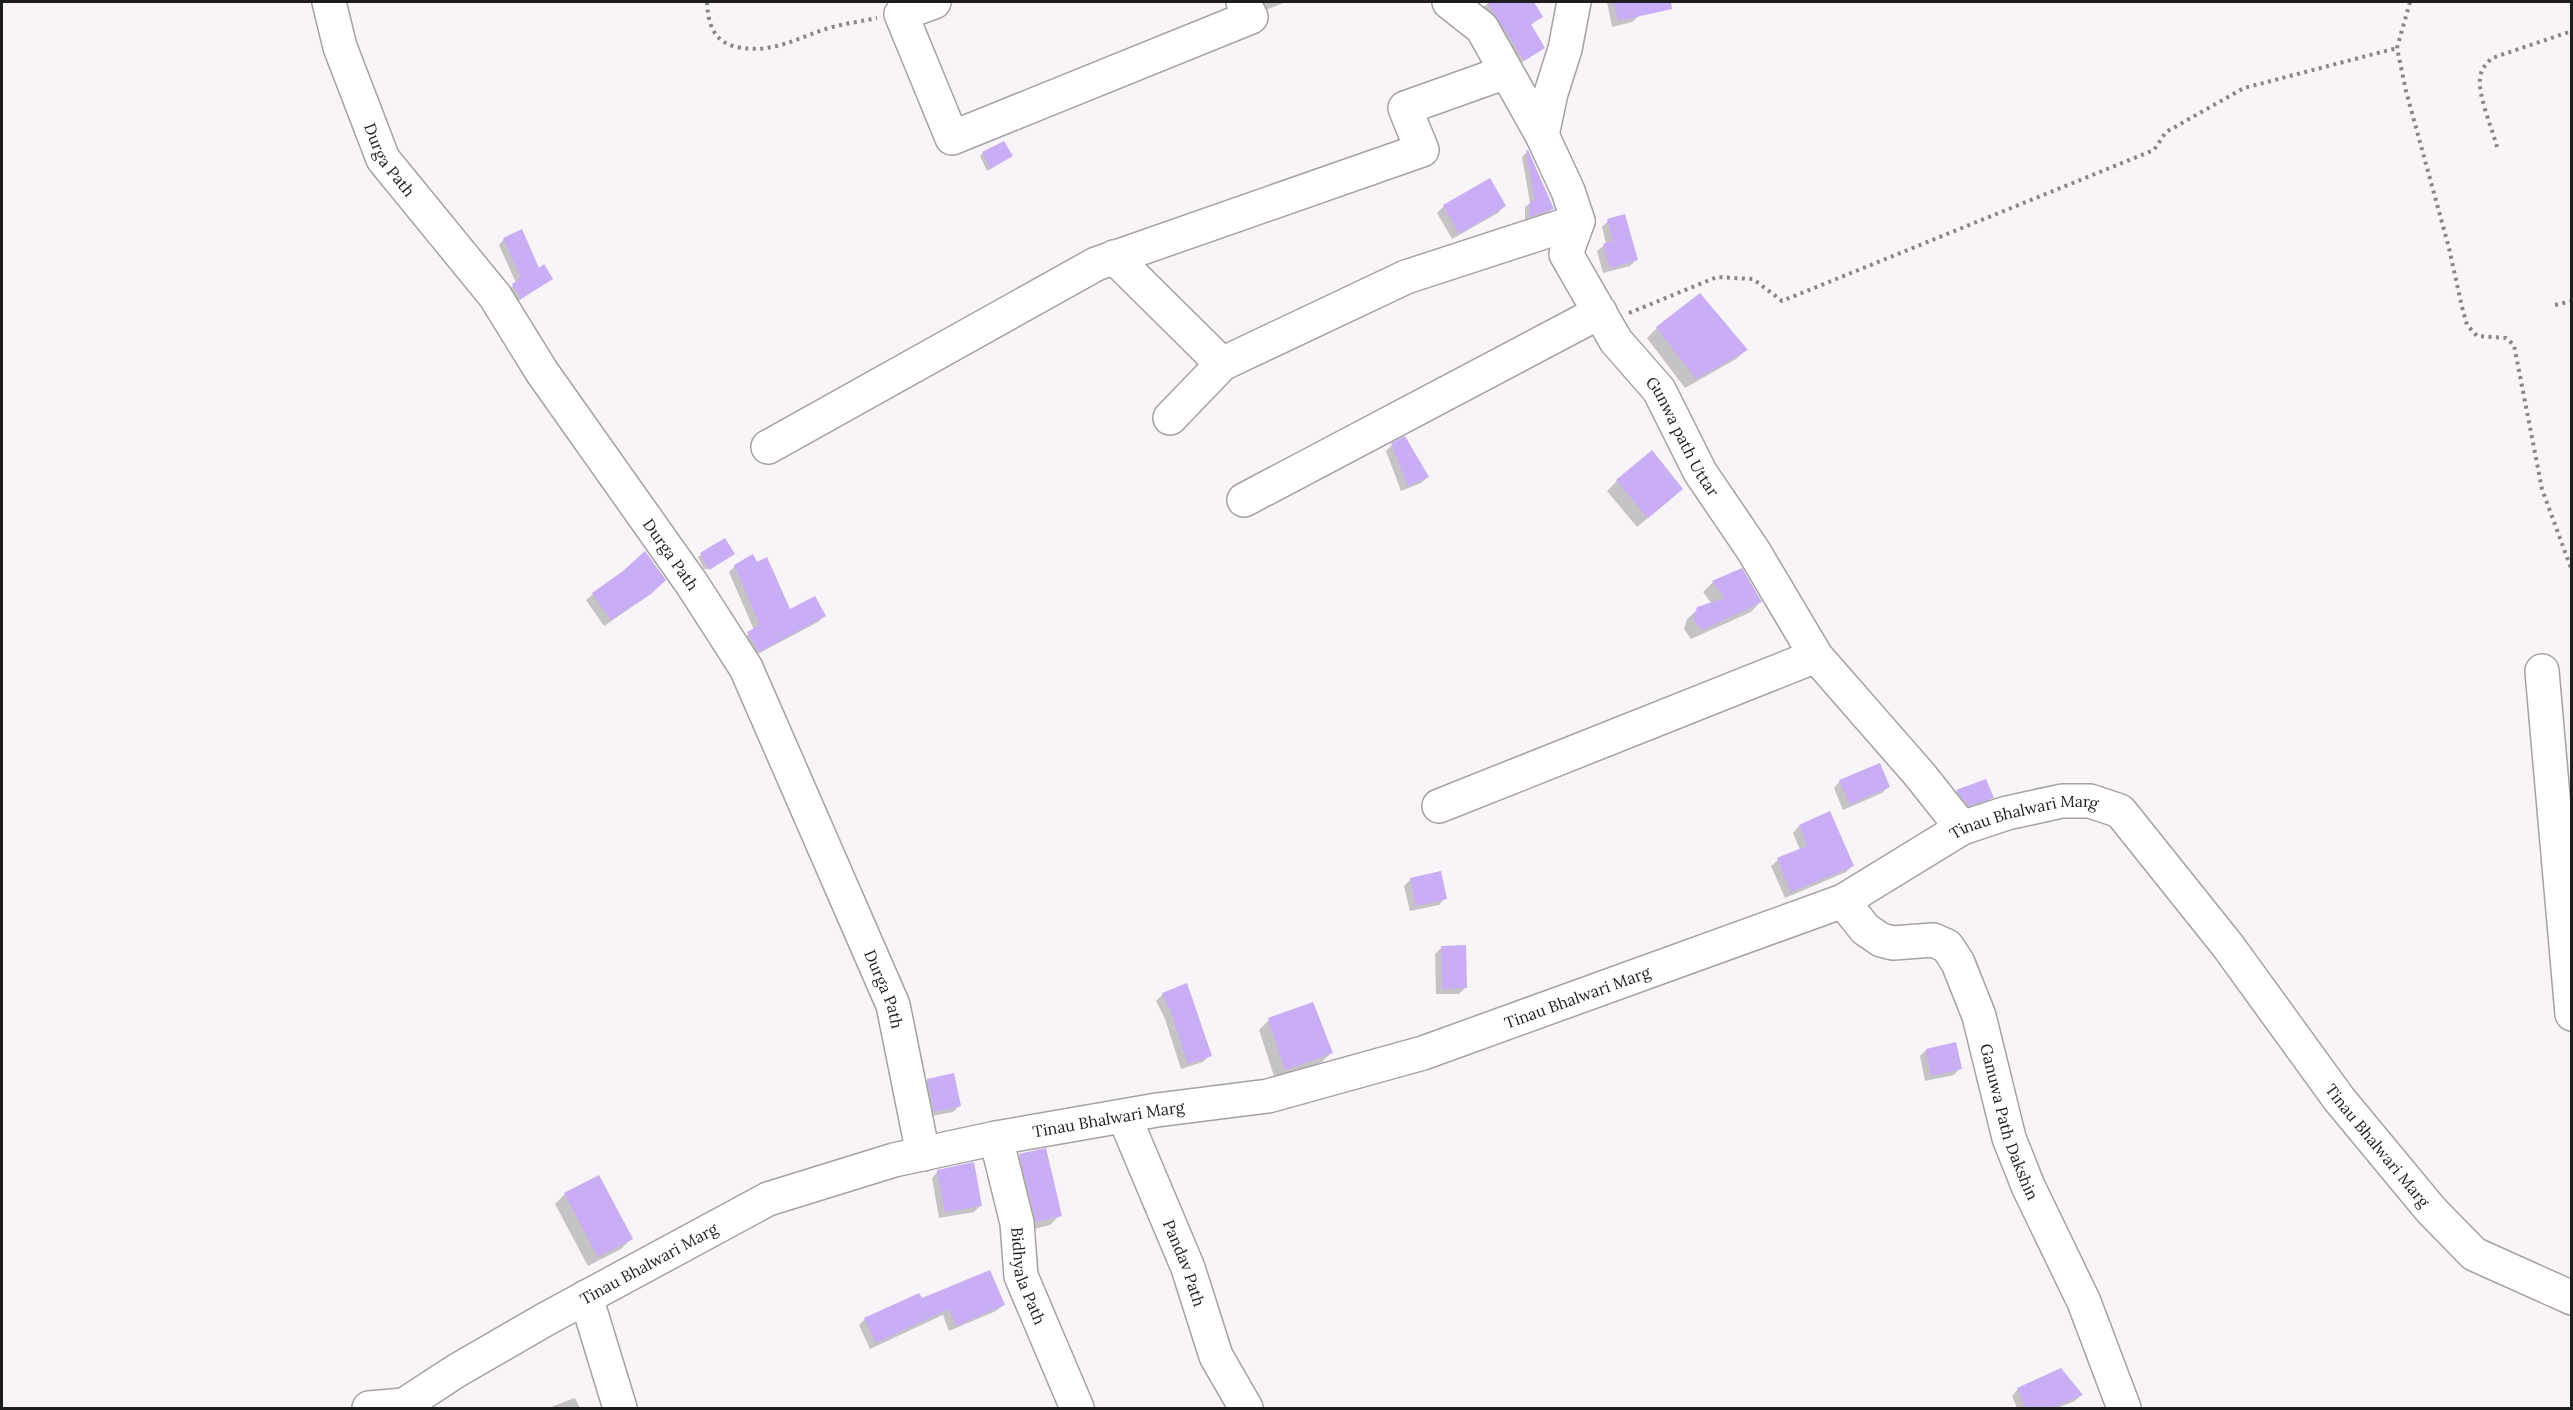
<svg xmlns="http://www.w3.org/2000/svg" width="2573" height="1410" font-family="Lora,serif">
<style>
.shadow{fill:#0003}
.building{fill:#c9adf5}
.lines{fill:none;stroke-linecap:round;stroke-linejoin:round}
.minor-casing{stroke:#a5a1a4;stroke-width:36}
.path{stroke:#898689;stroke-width:4;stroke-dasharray:3 4.5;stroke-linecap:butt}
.minor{stroke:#fff;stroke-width:33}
.labels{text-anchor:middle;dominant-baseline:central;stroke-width:6;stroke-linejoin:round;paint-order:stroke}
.street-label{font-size:16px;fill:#1e1d1e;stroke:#fff}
</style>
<rect width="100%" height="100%" fill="#f8f4f8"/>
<g class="shadow">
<path d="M 1254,2 L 1286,2 L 1260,12 Z"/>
<path d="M 1490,2 L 1532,2 L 1541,16 L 1530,26 L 1543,48 L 1518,65 L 1482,8 Z"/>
<path d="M 1607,2 L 1636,2 L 1639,16 L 1632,22 L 1612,27 Z"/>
<path d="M 1527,152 L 1552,209 L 1548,214 L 1525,221 L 1525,207 L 1530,203 L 1522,157 Z"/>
<path d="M 983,153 L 1008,158 L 987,171 L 980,156 Z"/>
<path d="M 1489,180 L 1504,206 L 1498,213 L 1452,239 L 1437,213 L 1444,206 Z"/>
<path d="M 1608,221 L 1637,259 L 1630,266 L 1603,273 L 1597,251 L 1606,244 L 1602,227 Z"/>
<path d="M 504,239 L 551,279 L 515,303 L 508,290 L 516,283 L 499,245 Z"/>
<path d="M 1657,328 L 1746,350 L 1736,359 L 1685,388 L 1647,338 Z"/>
<path d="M 1392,445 L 1428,477 L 1421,483 L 1401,491 L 1386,451 Z"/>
<path d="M 1617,481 L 1671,499 L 1637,527 L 1607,491 Z"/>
<path d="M 725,540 L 710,569 L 704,569 L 698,557 Z"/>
<path d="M 735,566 L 789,611 L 824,616 L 818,622 L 752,657 L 742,639 L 754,630 L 729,572 Z"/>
<path d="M 664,580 L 642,600 L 604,626 L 586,600 L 593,594 Z"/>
<path d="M 1713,582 L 1760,602 L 1751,612 L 1691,639 L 1684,629 L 1687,619 L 1698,609 L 1712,604 L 1703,592 Z"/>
<path d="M 1840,781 L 1888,787 L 1882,793 L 1843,810 L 1834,788 Z"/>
<path d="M 1985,781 L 1992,797 L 1986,804 L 1962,812 L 1951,798 L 1957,792 Z"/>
<path d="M 1799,826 L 1852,866 L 1846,872 L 1785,898 L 1771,866 L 1778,860 L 1800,850 L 1793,833 Z"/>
<path d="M 1411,879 L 1445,898 L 1439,905 L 1410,911 L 1404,886 Z"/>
<path d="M 1441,948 L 1466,987 L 1459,994 L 1436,994 L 1435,954 Z"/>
<path d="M 1163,994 L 1210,1055 L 1203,1062 L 1181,1069 L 1165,1019 L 1156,1001 Z"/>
<path d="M 1269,1020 L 1332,1052 L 1322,1062 L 1275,1079 L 1259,1030 Z"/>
<path d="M 1926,1050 L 1960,1068 L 1954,1075 L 1925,1081 L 1920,1056 Z"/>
<path d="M 928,1080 L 959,1106 L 953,1112 L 927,1117 L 921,1087 Z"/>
<path d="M 1020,1156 L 1060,1215 L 1050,1225 L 1026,1231 L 1010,1166 Z"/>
<path d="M 938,1171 L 981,1205 L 974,1212 L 939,1218 L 932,1178 Z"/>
<path d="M 565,1194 L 631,1239 L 621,1249 L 588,1266 L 555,1204 Z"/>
<path d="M 921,1300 L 1003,1305 L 996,1311 L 949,1331 L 943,1315 L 870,1349 L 859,1325 L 865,1319 Z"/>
<path d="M 2018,1389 L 2081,1395 L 2075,1401 L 2057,1408 L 2017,1408 L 2012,1396 Z"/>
<path d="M 575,1398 L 580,1408 L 548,1408 Z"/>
</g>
<g class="building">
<path d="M 1487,2 L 1534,2 L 1543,17 L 1531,24 L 1545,48 L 1524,61 Z"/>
<path d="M 1614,2 L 1671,2 L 1672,9 L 1618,21 Z"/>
<path d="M 1004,141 L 1013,156 L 990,169 L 982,152 Z"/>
<path d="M 1528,150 L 1554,209 L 1529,217 L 1530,201 L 1535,201 L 1526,151 Z"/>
<path d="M 1490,178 L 1506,206 L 1459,234 L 1443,205 Z"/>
<path d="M 1625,214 L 1638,260 L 1610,268 L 1603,244 L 1613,241 L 1607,219 Z"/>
<path d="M 522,229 L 539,268 L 544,264 L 553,279 L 521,299 L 512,284 L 521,278 L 503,238 Z"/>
<path d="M 1700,293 L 1748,350 L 1696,379 L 1656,327 Z"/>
<path d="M 1405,436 L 1429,477 L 1408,486 L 1391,443 Z"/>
<path d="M 1652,450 L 1683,489 L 1648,518 L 1616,480 Z"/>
<path d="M 725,538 L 735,554 L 709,570 L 700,553 Z"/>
<path d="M 645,551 L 666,580 L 651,594 L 611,620 L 592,593 L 623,571 Z"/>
<path d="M 753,554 L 757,562 L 767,557 L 790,609 L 815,596 L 826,616 L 759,652 L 747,632 L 760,625 L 734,565 Z"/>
<path d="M 1742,568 L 1762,602 L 1702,630 L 1693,619 L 1697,607 L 1725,598 L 1712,581 Z"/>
<path d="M 1880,763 L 1890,787 L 1850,804 L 1839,780 Z"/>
<path d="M 1986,779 L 1994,798 L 1969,806 L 1956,790 Z"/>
<path d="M 1830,811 L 1854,866 L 1791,892 L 1777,858 L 1807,846 L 1799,825 Z"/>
<path d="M 1441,871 L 1447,899 L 1416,906 L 1410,878 Z"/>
<path d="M 1466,945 L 1467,988 L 1442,989 L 1441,946 Z"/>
<path d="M 1187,983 L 1212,1056 L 1188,1064 L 1171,1012 L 1162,993 Z"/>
<path d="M 1313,1002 L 1333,1053 L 1285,1070 L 1268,1018 Z"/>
<path d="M 1956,1042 L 1962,1069 L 1931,1076 L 1926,1049 Z"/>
<path d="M 954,1073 L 961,1106 L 934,1112 L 927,1079 Z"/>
<path d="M 1046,1148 L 1062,1216 L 1036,1222 L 1019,1154 Z"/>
<path d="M 974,1162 L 982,1206 L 945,1212 L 937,1170 Z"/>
<path d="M 599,1175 L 633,1239 L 598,1257 L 564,1193 Z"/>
<path d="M 990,1270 L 1005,1305 L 956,1326 L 949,1309 L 876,1343 L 864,1318 L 919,1293 L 922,1298 Z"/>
<path d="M 2061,1368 L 2083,1395 L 2051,1408 L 2026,1408 L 2017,1388 Z"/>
</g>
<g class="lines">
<g class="minor-casing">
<g id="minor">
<path id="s1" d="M 329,2 L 340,47 L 383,159 L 495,296 L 542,372 L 692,584 L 746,668 L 893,1005 L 923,1154"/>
<path d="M 934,2 L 901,14 L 952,138 L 1251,17 L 1243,2"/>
<path d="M 1449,2 L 1482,28 L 1542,135"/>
<path id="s2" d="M 1574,2 L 1565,49 L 1551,93 L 1542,135 L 1568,191 L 1578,221 L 1566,254 L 1616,341 L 1659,390 L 1700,472 L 1753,550 L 1816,656 L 1920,775 L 1962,828"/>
<path d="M 1114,257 L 1222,364"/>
<path d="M 1170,418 L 1222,364 L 1406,277 L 1578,221"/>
<path d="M 768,447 L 1096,264 L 1422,150 L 1405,108 L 1506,72"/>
<path d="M 1244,500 L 1600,312"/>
<path d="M 2542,671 L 2572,1014"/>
<path d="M 1439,806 L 1816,656"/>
<path id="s3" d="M 1843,901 L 1865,929 L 1881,940 L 1893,943 L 1933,940 L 1947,946 L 1958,963 L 1979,1016 L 2009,1138 L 2028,1186 L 2084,1302 L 2124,1408"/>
<path id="s4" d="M 1124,1116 L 1188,1268 L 1216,1356 L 1246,1408"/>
<path id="s5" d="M 996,1138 L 1017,1223 L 1021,1276 L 1077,1408"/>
<path d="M 586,1297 L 620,1408"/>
<path d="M 369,1408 L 404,1405"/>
<path id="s6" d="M 403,1408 L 404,1405 L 456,1371 L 546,1319 L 768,1199 L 894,1160 L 996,1138 L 1157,1110 L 1268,1096 L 1423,1053 L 1843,901 L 1962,828 L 2007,813 L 2062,801 L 2090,801 L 2120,811 L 2228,946 L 2339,1099 L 2431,1210 L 2474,1254 L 2572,1298"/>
</g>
</g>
<g class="path">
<path d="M 707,2 C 708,23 713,42 737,47 C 775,55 801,35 836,26 C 849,23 863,21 877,18"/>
<path d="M 2410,2 L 2397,48 L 2406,91 L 2449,248 L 2462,307 L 2467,325 L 2477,336 L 2506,338 L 2514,345 L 2542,489 L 2572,571"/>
<path d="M 2497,147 C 2492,128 2478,96 2480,78 C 2481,69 2486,64 2492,58 L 2572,31"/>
<path d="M 2555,305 L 2572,301"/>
<path d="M 1629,313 L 1717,277 L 1753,279 L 1782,301 L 2154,150 L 2166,132 L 2244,88 L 2397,48"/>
</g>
<use href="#minor" class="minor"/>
</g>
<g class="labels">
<g class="street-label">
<text stroke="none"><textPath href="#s1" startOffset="170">Durga Path</textPath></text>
<text stroke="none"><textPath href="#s2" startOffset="483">Gunwa path Uttar</textPath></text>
<text stroke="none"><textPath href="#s1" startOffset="656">Durga Path</textPath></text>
<text stroke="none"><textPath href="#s6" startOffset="1744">Tinau Bhalwari Marg</textPath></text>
<text stroke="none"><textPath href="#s1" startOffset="1142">Durga Path</textPath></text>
<text stroke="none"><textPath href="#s6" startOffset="1258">Tinau Bhalwari Marg</textPath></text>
<text stroke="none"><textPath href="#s6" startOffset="772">Tinau Bhalwari Marg</textPath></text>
<text stroke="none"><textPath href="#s3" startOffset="310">Ganuwa Path Dakshin</textPath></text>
<text stroke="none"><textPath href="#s6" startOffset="2266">Tinau Bhalwari Marg</textPath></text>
<text stroke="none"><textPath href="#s6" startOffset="286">Tinau Bhalwari Marg</textPath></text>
<text stroke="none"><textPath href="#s4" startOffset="159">Pandav Path</textPath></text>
<text stroke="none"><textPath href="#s5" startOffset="142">Bidhyala Path</textPath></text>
</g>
</g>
<rect width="2573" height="1410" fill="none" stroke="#1e1d1e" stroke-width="6"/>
</svg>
